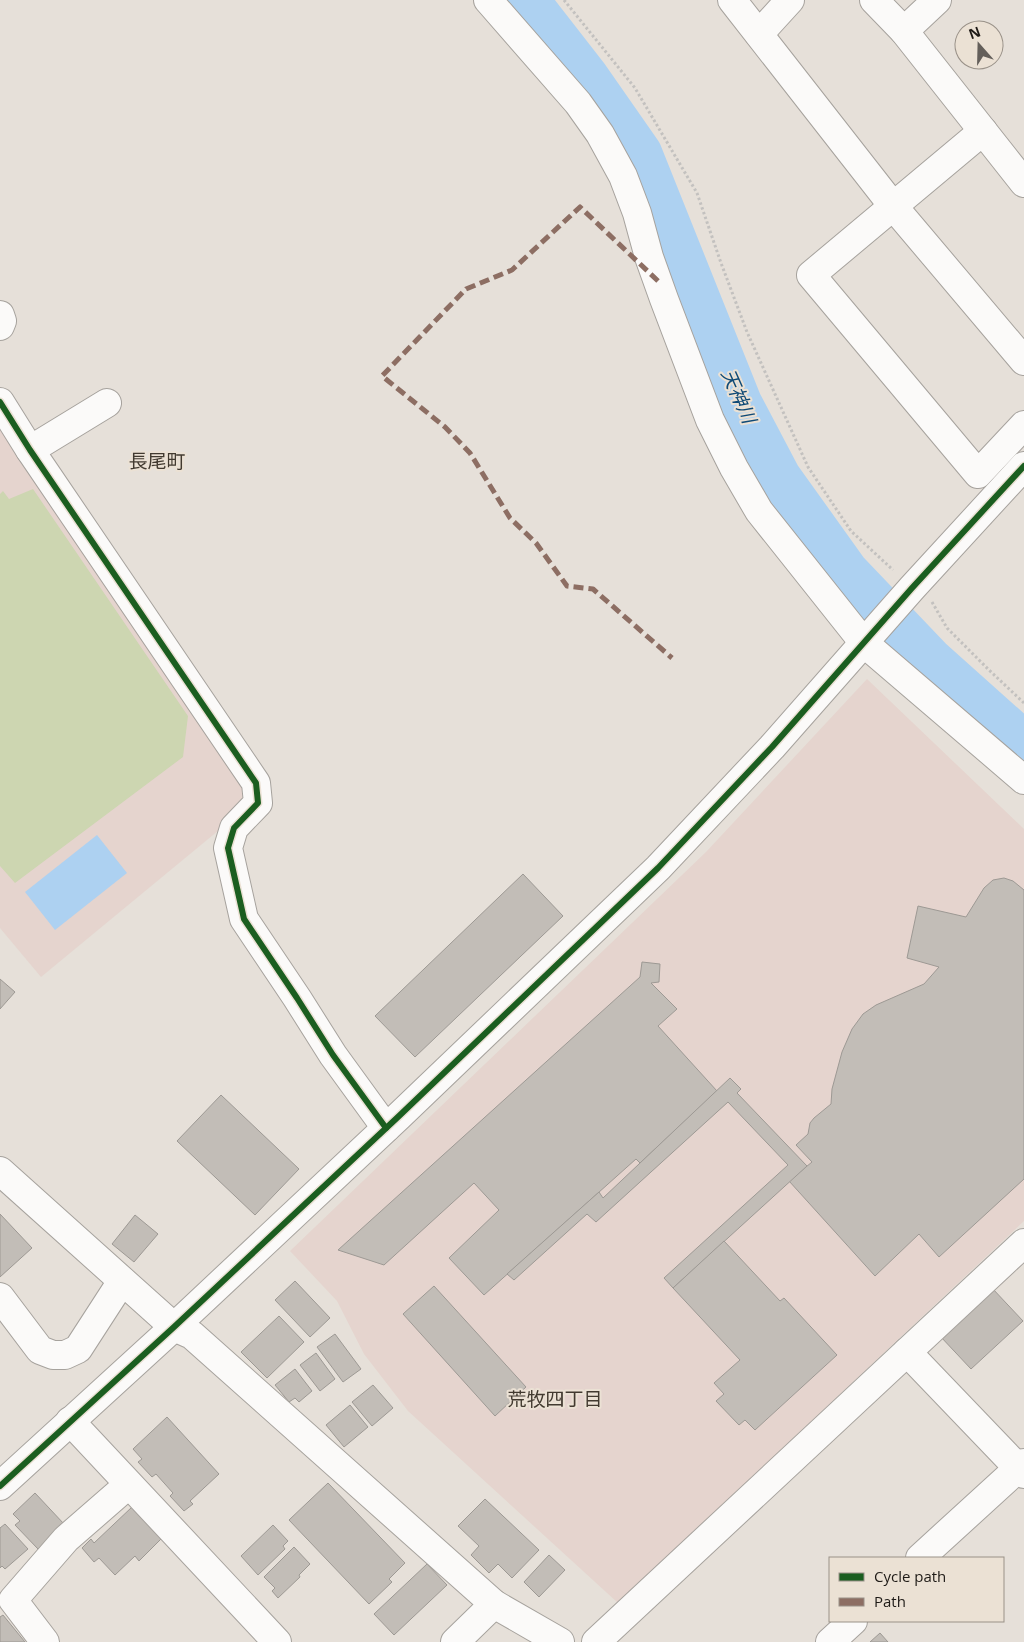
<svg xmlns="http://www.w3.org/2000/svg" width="1024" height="1642" font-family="'Open Sans','Noto Sans JP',sans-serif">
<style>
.education{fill:#e5d4ce}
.green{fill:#cdd6b1}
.water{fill:#add1f1}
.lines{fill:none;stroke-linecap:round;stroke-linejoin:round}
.river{stroke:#add1f1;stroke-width:44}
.building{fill:#c2bdb7;stroke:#9d9994}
.minor-casing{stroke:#a6a29d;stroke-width:30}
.path{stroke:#c3c1bf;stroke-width:3;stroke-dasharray:2.5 2.5;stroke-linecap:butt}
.minor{stroke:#fbfaf9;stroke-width:28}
.quiet{stroke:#8d6e63;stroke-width:5;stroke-dasharray:10 5;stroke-linecap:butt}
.cycleway-casing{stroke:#ebe1d4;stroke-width:9}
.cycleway{stroke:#1b5e20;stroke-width:6}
.labels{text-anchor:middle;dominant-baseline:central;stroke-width:4;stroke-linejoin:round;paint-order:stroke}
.water-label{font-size:19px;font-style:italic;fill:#0f4a76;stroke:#ebe1d4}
.neighbourhood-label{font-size:19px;fill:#423a30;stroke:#ebe1d4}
</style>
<rect width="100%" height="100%" fill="#e6e0d9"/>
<g class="education">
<path d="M 0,422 L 245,789 L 236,816 L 41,977 L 0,928 Z"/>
<path d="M 867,679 L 1024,829 L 1024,1221 L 618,1603 L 408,1411 L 364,1354 L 337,1301 L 290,1251 L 706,852 Z"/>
</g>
<path class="green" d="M 33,489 L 188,716 L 183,757 L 15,883 L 0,866 L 0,494 L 3,491 L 9,499 Z"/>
<path class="water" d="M 97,835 L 127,873 L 55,930 L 25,892 Z"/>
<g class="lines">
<path class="river" d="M 527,0 L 587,77 L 640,153 L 740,403 L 779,477 L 847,572 L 931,660 L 1024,743"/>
</g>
<g class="building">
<path d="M 523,874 L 563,916 L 415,1057 L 375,1016 Z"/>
<path d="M 1004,878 L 1013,881 L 1024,890 L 1024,1179 L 939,1257 L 919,1234 L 875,1276 L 789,1181 L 812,1162 L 796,1145 L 808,1134 L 810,1123 L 814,1118 L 831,1104 L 832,1089 L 842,1052 L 852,1029 L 863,1014 L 876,1005 L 924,984 L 939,967 L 907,958 L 918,906 L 966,917 L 984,888 L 993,880 Z"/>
<path d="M 642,962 L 660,964 L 659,982 L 651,983 L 677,1009 L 658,1026 L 717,1091 L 640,1163 L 636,1159 L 484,1295 L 449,1258 L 499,1210 L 474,1183 L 384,1265 L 338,1250 L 640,977 Z"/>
<path d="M 0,979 L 15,992 L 0,1009 Z"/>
<path d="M 730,1078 L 741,1089 L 737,1093 L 807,1166 L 673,1288 L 664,1278 L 788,1165 L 728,1102 L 596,1222 L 587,1214 L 514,1280 L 507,1274 L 599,1192 L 603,1198 Z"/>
<path d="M 221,1095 L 299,1169 L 255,1215 L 177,1141 Z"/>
<path d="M 0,1214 L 32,1248 L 0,1277 Z"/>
<path d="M 135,1215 L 158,1234 L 134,1262 L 112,1244 Z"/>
<path d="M 724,1241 L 780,1301 L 784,1298 L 837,1355 L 755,1430 L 745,1420 L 739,1425 L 716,1401 L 724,1394 L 714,1383 L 740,1360 L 673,1288 Z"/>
<path d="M 295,1281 L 330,1318 L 310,1337 L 275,1300 Z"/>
<path d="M 434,1286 L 526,1387 L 495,1416 L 403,1314 Z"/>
<path d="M 992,1288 L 1023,1321 L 971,1369 L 940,1336 Z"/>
<path d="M 279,1316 L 304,1342 L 267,1378 L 241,1352 Z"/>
<path d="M 335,1334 L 361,1369 L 343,1382 L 317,1347 Z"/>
<path d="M 316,1353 L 335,1379 L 320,1391 L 300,1365 Z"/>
<path d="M 295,1369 L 312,1391 L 299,1402 L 295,1398 L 289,1402 L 275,1385 Z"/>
<path d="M 373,1385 L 393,1408 L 372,1426 L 352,1402 Z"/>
<path d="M 350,1405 L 368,1427 L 344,1447 L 326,1425 Z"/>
<path d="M 167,1417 L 219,1474 L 190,1501 L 193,1504 L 184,1511 L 170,1496 L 173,1493 L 156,1474 L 152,1477 L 138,1462 L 142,1459 L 133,1449 Z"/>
<path d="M 328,1483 L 405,1563 L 389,1579 L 392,1582 L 369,1604 L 289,1520 Z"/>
<path d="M 35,1493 L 64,1524 L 38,1549 L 15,1525 L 20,1521 L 13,1514 Z"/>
<path d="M 485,1499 L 539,1550 L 512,1578 L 498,1564 L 489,1573 L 471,1555 L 479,1546 L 458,1526 Z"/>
<path d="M 132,1507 L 162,1538 L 139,1561 L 135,1556 L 115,1575 L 99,1558 L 94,1562 L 82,1548 L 91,1539 L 94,1543 Z"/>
<path d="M 5,1524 L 28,1549 L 5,1569 L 2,1566 L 0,1568 L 0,1528 Z"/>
<path d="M 273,1525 L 288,1541 L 283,1546 L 285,1549 L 258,1575 L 241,1556 Z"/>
<path d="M 294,1547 L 310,1564 L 299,1575 L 300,1577 L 278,1598 L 272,1591 L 275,1588 L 264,1577 Z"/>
<path d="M 549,1555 L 565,1570 L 539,1597 L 524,1582 Z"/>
<path d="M 427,1564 L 447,1585 L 394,1635 L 374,1614 Z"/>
<path d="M 3,1615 L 25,1642 L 0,1642 L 0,1617 Z"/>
<path d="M 880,1633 L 888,1642 L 870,1642 Z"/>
</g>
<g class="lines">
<g class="minor-casing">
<g id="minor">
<path d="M 488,0 L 578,103 L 600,134 L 623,176 L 637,213 L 649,257 L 664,299 L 710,420 L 734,468 L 759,511 L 864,643 L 1024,780"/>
<path d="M 732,0 L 893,206 L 1024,361"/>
<path d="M 874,0 L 904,31"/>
<path d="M 937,0 L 904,31 L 1024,183"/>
<path d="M 759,34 L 790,0"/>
<path d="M 983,131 L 811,275 L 978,474 L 1024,425"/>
<path d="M 0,315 L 2,321 L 0,326"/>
<path d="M 0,402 L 30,450 L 256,783 L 258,803 L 234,828 L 228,848 L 244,919 L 297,998 L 333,1055 L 386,1128"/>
<path d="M 30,450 L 107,403"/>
<path d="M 0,1171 L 174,1327 L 192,1335 L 494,1604 L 560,1642"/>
<path d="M 0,1297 L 40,1350 L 53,1355 L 65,1355 L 78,1349 L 122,1281"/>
<path d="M 907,1352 L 1024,1474"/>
<path d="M 70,1421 L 277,1642"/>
<path d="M 0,1486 L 174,1327 L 399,1116 L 658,868 L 772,747 L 912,588 L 1024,466"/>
<path d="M 920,1558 L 1024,1463"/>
<path d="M 45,1642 L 13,1600 L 66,1539 L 128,1485"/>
<path d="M 455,1642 L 494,1604"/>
<path d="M 596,1642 L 1024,1243"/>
<path d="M 830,1642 L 853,1621"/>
</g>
</g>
<g class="path">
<path d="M 564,0 L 635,88 L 697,193 L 721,263 L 747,332 L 808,467 L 851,531 L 893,570"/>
<path d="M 932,602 L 947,628 L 989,670 L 1024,703"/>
</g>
<use href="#minor" class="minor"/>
<path class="quiet" d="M 658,281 L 580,207 L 512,270 L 466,289 L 382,376 L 445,427 L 470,453 L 510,518 L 536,543 L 567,586 L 593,589 L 672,658"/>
<g class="cycleway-casing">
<g id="cycleway">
<path d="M 0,402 L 30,450 L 256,783 L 258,803 L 234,828 L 228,848 L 244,919 L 297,998 L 333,1055 L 386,1128"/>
<path d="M 0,1486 L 174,1327 L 399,1116 L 658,868 L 772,747 L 912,588 L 1024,466"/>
</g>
</g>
<use href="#cycleway" class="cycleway"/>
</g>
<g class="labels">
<g class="water-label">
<text transform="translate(739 396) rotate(66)">天神川</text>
</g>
<g class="neighbourhood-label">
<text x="157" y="461">長尾町</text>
<text x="555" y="1399">荒牧四丁目</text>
</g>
</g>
<rect x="829" y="1557" width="175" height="65" fill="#ebe1d4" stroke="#999188"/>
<rect x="839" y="1573" width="25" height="8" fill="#1b5e20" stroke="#999188"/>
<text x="874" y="1582" font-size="15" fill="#1e1a16">Cycle path</text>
<rect x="839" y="1598" width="25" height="8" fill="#8d6e63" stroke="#999188"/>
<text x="874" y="1607" font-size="15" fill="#1e1a16">Path</text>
<g transform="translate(979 45) rotate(340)"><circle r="24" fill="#ebe1d4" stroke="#999188"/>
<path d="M0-4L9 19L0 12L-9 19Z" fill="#645f5a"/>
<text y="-8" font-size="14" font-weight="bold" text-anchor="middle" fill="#1e1a16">N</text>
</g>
</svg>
